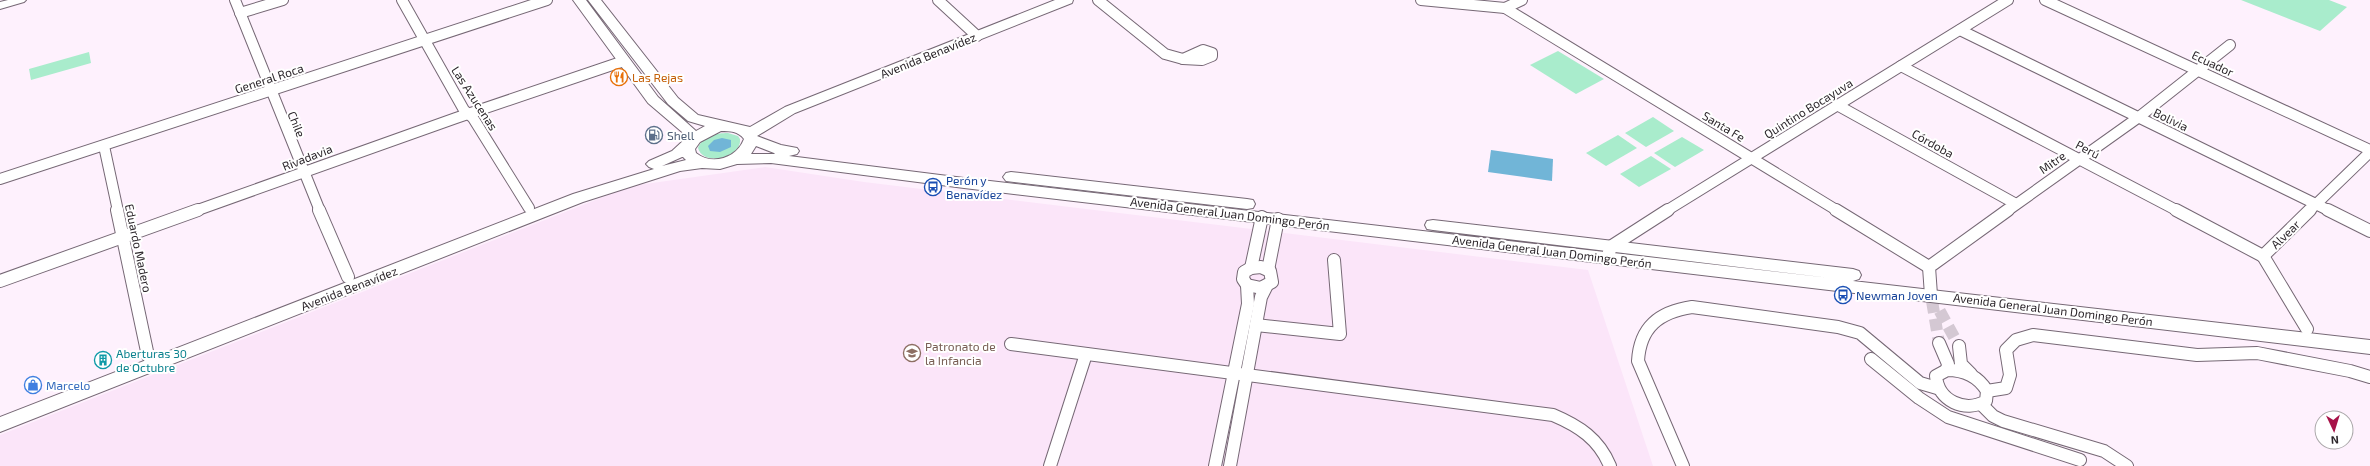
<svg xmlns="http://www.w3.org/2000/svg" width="2370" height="466" font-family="'Exo 2',sans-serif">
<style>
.built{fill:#fbe5f9}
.green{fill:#a9eccc}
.water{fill:#71b5d7}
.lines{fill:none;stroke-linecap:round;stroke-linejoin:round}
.minor-tunnel{stroke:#d4c8d3;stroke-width:12;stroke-dasharray:12 6;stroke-linecap:butt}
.minor-far1-casing{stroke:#766875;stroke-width:12}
.minor-casing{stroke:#766875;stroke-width:14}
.tertiary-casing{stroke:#766875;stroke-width:2}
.secondary-casing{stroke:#766875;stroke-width:2}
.minor-far1{stroke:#fff;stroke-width:10}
.minor{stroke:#fff;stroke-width:12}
.tertiary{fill:#fff;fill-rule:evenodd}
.secondary{fill:#fff;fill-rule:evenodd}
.labels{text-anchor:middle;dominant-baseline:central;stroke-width:4;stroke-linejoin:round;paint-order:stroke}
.street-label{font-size:12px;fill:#2c262b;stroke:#fff}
.food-label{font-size:12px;fill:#c56008;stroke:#fff;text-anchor:start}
.service-label{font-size:12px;fill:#4e5e75;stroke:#fff;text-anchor:start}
.transit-label{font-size:12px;fill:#164399;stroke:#fff;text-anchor:start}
.education-label{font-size:12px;fill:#785e54;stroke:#fff;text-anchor:start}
.culture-label{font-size:12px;fill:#0d838f;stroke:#fff;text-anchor:start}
.shop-label{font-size:12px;fill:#366cbe;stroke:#fff;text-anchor:start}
</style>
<rect width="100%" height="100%" fill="#fef1fd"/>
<path class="built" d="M 765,167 L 864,182 L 1588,270 L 1653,466 L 0,466 L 0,435 L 631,186 Z"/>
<g class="green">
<path d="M 2241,0 L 2329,0 L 2347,7 L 2320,31 Z"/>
<path d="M 1558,51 L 1604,79 L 1576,94 L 1530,65 Z"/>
<path d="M 89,52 L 91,63 L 31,80 L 29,69 Z"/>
<path d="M 1653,117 L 1674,131 L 1646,147 L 1625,133 Z"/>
<path d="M 728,133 L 738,136 L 740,139 C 742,158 703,167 698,148 C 702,136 716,133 728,133 Z"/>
<path d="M 1618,135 L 1637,148 L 1606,166 L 1586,153 Z"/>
<path d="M 1682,137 L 1704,150 L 1675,167 L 1654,153 Z"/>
<path d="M 1651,156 L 1671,169 L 1639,187 L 1620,174 Z"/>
</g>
<g class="water">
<path d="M 722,138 L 731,140 L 731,147 L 720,152 L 710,151 L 708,146 L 714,140 Z"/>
<path d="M 1491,150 L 1553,159 L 1552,181 L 1488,172 Z"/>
</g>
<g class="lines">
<g class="minor-tunnel">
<path d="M 1931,295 L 1959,346"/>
<path d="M 1932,301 L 1939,343"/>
</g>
<g class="minor-far1-casing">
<g id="minor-far1">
<path d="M 235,0 L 320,211"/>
<path d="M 402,0 L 464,110 L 473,118 L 529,208"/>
<path d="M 938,0 L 977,36"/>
<path d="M 1098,0 L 1165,54 L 1183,59"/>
<path d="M 1421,0 L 1505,8 L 1838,211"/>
<path d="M 2045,0 L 2370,150"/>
<path d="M 1505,8 L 1522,0"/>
<path d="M 240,13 L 283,0"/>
<path d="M 1960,30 L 2330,211"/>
<path d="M 1203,50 L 1212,53 L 1212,56 L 1202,60 L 1183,59 Z"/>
<path d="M 1901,66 L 2178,211"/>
<path d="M 1837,105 L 2016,204"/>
<path d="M 104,146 L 118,211"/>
<path d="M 0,179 L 547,0"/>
<path d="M 195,211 L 456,118 L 624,61"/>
<path d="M 1666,211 L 2008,0"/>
<path d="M 2007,211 L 2139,117 L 2230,45"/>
<path d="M 2309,211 L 2370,152"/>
</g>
</g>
<g class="minor-casing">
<g id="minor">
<path d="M 117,210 L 148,356"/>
<path d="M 319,210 L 348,277"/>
<path d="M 1836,210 L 1929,267"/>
<path d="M 2176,210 L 2263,256"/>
<path d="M 2328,210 L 2370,231"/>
<path d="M 1609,252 L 1612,246 L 1668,210"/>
<path d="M 2263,256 L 2310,210"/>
<path d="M 2263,256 L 2307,329"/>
<path d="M 1261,267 L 1270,271 L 1272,282 L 1261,288 L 1247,285 L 1243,279 L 1244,272 L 1251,268 Z"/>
<path d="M 1251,268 L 1262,217"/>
<path d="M 1268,270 L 1278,219"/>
<path d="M 0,281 L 198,210"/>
<path d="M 1931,295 L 1929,267 L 2008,210"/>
<path d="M 1256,325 L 1340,334 L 1334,260"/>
<path d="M 1939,343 L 1948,364 L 1947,370"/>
<path d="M 1011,344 L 1553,415 C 1579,426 1599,439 1610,466"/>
<path d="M 1959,346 L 1961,364 L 1971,374"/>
<path d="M 1871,359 L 1919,398 L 1948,417 L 2080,460"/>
<path d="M 1947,370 C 1964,370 1978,376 1987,391 L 1986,401 C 1965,413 1938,401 1936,376 Z"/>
<path d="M 1987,391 L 2006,388 L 2010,375 L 2006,350 L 2016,340 L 2033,335 L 2197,355 L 2257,353 L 2350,371 L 2370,377"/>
<path d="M 1982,405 L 1993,416 L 2003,421 L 2104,451 L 2127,466"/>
<path d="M 1050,466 L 1086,354"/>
<path d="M 1215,466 L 1248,304 L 1247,285"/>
<path d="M 1230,466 L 1261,297 L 1266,287"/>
<path d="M 1683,466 L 1638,361 C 1640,327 1659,312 1692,307 L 1838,327 L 1860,333 L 1920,383 L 1937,388"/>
</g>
</g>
<g class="tertiary-casing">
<path id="tertiary" d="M 8,0 L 26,0 L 24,2 L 0,9 L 0,2 Z"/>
</g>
<g class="secondary-casing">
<g id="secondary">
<path d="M 573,0 L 586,0 L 658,97 L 696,131 L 705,126 L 688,121 L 668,104 L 588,0 L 601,0 L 678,98 L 698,115 L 750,127 L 785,107 L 1055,0 L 1073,0 L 1072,3 L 795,113 L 757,136 L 781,145 L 797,148 L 799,151 L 797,154 L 789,156 L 964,178 L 1830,278 L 1433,230 L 1427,229 L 1425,225 L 1427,221 L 1433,220 L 1853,269 L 1859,271 L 1861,275 L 1859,279 L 1853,281 L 2370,340 L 2370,354 L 964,188 L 771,163 L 737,164 L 720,169 L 702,168 L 680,171 L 583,202 L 0,432 L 0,417 L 573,194 L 654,169 L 649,167 L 646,164 L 649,161 L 672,151 L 685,139 L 682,132 L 648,103 ZM 721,131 C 730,131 738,131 744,139 C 737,158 712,166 696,153 L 695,149 L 700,142 ZM 756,146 L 774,153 L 775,154 L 751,154 ZM 683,157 L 686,160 L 662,166 L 682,157 Z"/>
<path d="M 1011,172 L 1247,199 L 1253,200 L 1255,204 L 1253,208 L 1247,209 L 1006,181 L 1003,177 L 1006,173 Z"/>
</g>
</g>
<use href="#minor-far1" class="minor-far1"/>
<use href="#minor" class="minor"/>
<use href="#tertiary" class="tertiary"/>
<use href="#secondary" class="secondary"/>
</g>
<defs>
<g id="restaurant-ring" transform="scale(0.9)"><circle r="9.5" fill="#fff" stroke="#e8710a" stroke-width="1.5"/><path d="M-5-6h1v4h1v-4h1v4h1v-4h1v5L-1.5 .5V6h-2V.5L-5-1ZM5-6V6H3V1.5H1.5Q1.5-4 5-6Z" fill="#e8710a"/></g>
<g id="fuel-ring" transform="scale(0.9)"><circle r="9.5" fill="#fff" stroke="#5c6f8a" stroke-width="1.5"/><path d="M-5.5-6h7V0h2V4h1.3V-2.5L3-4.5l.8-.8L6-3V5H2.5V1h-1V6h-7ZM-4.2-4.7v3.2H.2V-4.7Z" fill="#5c6f8a"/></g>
<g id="bus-ring" transform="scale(0.9)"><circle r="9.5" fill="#fff" stroke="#1a4fb4" stroke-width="1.5"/><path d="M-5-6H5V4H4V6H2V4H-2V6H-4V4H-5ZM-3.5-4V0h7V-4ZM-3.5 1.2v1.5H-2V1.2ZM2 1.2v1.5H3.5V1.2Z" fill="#1a4fb4"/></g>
<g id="school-ring" transform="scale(0.9)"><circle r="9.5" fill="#fff" stroke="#8d6e63" stroke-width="1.5"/><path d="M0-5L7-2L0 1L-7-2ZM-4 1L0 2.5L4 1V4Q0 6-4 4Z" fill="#8d6e63"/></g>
<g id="building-ring" transform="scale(0.9)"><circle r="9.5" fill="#fff" stroke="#0f9aa8" stroke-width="1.5"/><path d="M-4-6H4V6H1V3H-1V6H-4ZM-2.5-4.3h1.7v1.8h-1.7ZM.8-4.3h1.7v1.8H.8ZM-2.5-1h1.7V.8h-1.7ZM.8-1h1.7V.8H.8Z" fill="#0f9aa8"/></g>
<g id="shop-ring" transform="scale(0.9)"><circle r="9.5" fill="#fff" stroke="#3f7fe0" stroke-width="1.5"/><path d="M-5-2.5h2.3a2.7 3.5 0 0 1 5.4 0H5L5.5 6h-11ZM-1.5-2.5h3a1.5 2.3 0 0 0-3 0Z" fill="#3f7fe0"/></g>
</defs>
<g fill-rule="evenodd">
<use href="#restaurant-ring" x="619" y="77"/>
<use href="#fuel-ring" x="654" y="135"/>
<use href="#bus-ring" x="933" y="187"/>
<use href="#bus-ring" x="1843" y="295"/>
<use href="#school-ring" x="912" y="353"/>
<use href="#building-ring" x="103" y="360"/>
<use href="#shop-ring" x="33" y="385"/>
</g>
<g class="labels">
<g class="street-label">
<text transform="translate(928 55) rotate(-22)">Avenida Benavídez</text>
<text transform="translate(2213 63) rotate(25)">Ecuador</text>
<text transform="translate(269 78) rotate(-18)">General Roca</text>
<text transform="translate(475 98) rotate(57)">Las Azucenas</text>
<text transform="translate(1808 108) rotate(-32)">Quintino Bocayuva</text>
<text transform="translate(2171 119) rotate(26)">Bolivia</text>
<text transform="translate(297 124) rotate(68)">Chile</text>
<text transform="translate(1724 126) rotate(31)">Santa Fe</text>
<text transform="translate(1933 143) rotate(29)">Córdoba</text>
<text transform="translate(2088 149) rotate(28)">Perú</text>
<text transform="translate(307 157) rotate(-21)">Rivadavia</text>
<text transform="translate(2052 162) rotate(-35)">Mitre</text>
<text transform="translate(1230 213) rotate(7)">Avenida General Juan Domingo Perón</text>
<text transform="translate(2285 234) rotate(-44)">Alvear</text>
<text transform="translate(139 248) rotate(78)">Eduardo Madero</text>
<text transform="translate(1552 251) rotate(7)">Avenida General Juan Domingo Perón</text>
<text transform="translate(349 288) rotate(-21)">Avenida Benavídez</text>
<text transform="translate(2053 309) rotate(7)">Avenida General Juan Domingo Perón</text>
</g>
<g class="food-label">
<text x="632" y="77">Las Rejas</text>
</g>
<g class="service-label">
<text x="667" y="135">Shell</text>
</g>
<g class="transit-label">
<text x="946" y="180">Perón y<tspan x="946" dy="14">Benavídez</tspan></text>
<text x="1856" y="295">Newman Joven</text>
</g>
<g class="education-label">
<text x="925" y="346">Patronato de<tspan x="925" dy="14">la Infancia</tspan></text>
</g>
<g class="culture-label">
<text x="116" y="353">Aberturas 30<tspan x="116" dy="14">de Octubre</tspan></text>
</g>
<g class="shop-label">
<text x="46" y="385">Marcelo</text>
</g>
</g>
<g transform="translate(2334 430) rotate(176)"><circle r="19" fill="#ffffff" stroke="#aba8aa"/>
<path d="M0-3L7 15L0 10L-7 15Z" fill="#a71248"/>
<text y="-6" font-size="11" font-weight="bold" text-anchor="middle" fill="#2c262b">N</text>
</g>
</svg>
